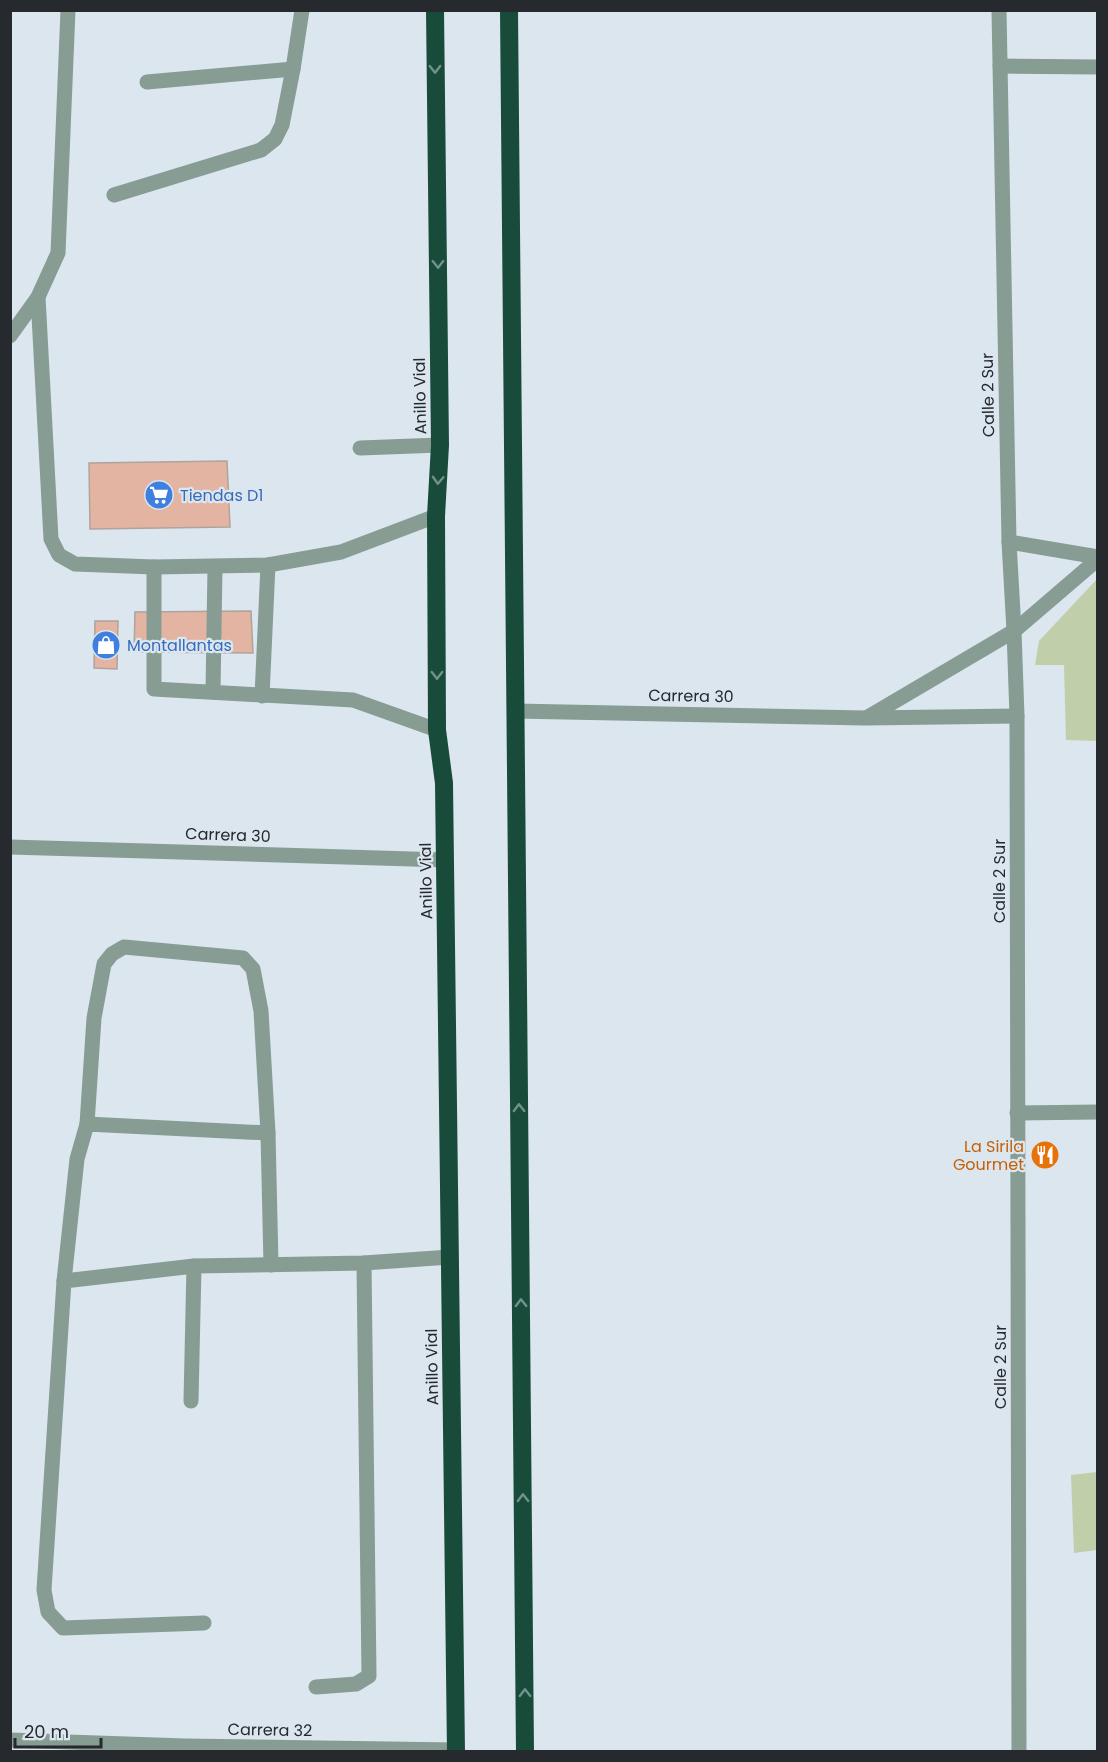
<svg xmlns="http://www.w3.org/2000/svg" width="1108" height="1762" font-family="Poppins,sans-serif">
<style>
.green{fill:#c1ceaa}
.building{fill:#e4b4a2;stroke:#afa39e;stroke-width:1.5}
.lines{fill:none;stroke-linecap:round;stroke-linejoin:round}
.minor{stroke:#879c93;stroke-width:15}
.highway{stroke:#194b3b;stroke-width:18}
.oneway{stroke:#70918c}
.labels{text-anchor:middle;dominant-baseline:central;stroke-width:4.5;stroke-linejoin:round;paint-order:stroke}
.street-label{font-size:16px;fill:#26292d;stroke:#dbe6ee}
.shop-label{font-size:16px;fill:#366cbe;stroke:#dbe6ee;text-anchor:start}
.food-label{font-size:16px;fill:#c56008;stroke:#dbe6ee;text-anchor:end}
</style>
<rect width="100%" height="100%" fill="#dbe6ee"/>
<g class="green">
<path d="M 1097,579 L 1097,741 L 1066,740 L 1064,665 L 1035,665 L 1039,641 Z"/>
<path d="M 1097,1472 L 1097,1550 L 1074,1553 L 1071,1475 Z"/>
</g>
<g class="building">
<path d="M 227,461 L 230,527 L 90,529 L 89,463 Z"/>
<path d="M 251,611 L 253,653 L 134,652 L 135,612 Z"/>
<path d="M 95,621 L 118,621 L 117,669 L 94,668 Z"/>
</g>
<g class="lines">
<g class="minor">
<path d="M 999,10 L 1009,542 L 1014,631 L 1017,716 L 1019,1752"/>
<path d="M 1000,66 L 1098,67"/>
<path d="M 147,82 L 293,69"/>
<path d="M 114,195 L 261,150 L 275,139 L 282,125 L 293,69 L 302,10"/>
<path d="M 38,297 L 51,539 L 59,555 L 75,564 L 154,567 L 268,565 L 341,552 L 436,516"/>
<path d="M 10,336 L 38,297 L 58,253 L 68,10"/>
<path d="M 360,448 L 440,445"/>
<path d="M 1009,542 L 1098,557"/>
<path d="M 154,567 L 154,689 L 353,700 L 437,730"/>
<path d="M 213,692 L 215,567"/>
<path d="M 262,696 L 268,565"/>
<path d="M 515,711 L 865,718 L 1017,716"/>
<path d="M 868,717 L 1014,631 L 1098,559"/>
<path d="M 10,847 L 445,860"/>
<path d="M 1017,1113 L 1098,1112"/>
<path d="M 87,1124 L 94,1018 L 104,964 L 112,954 L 124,947 L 243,958 L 253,969 L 261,1011 L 268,1133 L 271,1265"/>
<path d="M 64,1281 L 77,1159 L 87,1124 L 268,1133"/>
<path d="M 191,1401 L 194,1266"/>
<path d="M 204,1623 L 63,1628 L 48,1612 L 44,1590 L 64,1281 L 194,1266 L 364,1263 L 450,1257"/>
<path d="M 316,1687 L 356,1684 L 369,1676 L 364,1263"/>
<path d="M 10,1740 L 185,1746 L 456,1750"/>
</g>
<g class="highway">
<path d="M 435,10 L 440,445 L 436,516 L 437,730 L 444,783 L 456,1752"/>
<path d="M 509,10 L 525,1752"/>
</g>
</g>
<defs><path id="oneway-chevron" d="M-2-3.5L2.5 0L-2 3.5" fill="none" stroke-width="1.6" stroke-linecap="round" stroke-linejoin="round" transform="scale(1.5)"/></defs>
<g class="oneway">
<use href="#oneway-chevron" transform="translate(435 69) rotate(89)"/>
<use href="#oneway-chevron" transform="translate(438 264) rotate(89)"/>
<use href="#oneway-chevron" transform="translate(438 480) rotate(93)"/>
<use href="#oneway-chevron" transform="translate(437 675) rotate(90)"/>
<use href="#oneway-chevron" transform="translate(519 1108) rotate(-91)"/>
<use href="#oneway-chevron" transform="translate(521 1303) rotate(-91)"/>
<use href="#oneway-chevron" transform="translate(523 1498) rotate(-91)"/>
<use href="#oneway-chevron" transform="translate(525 1693) rotate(-91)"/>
</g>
<defs>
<g id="supermarket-disc" transform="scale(1.5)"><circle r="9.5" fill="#3f7fe0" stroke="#dbe6ee"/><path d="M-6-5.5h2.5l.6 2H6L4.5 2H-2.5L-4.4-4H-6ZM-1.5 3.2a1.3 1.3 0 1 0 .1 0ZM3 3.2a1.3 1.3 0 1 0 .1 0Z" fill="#fff"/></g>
<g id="shop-disc" transform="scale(1.5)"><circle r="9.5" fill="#3f7fe0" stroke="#dbe6ee"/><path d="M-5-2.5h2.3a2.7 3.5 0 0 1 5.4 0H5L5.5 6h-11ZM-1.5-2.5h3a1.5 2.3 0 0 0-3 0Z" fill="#fff"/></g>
<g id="restaurant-disc" transform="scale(1.5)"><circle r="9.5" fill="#e8710a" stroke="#dbe6ee"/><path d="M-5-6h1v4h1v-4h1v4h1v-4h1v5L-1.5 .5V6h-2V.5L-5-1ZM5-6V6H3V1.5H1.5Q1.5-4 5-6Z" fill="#fff"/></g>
</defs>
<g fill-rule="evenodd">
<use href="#supermarket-disc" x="159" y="495"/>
<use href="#shop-disc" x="106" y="645"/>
<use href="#restaurant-disc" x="1045" y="1155"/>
</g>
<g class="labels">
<g class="street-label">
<text transform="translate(988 395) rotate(-91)">Calle 2 Sur</text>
<text transform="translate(420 396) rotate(-91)">Anillo Vial</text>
<text transform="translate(691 696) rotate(1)">Carrera 30</text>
<text transform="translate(228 835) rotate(2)">Carrera 30</text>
<text transform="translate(426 881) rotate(-91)">Anillo Vial</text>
<text transform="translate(999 881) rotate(-90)">Calle 2 Sur</text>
<text transform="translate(432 1367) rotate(-91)">Anillo Vial</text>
<text transform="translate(1000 1367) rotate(-90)">Calle 2 Sur</text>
<text transform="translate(270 1730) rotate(1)">Carrera 32</text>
</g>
<g class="shop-label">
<text x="180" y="495">Tiendas D1</text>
<text x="127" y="645">Montallantas</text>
</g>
<g class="food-label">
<text x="1024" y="1146">La Sirila<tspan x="1024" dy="18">Gourmet</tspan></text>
</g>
</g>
<rect width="1108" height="1762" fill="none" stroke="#26292d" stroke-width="24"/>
<path d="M15 1738v9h86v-9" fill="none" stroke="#26292d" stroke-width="3"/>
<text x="24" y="1738" font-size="18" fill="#26292d" stroke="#dbe6ee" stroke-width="4.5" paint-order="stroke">20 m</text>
</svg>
